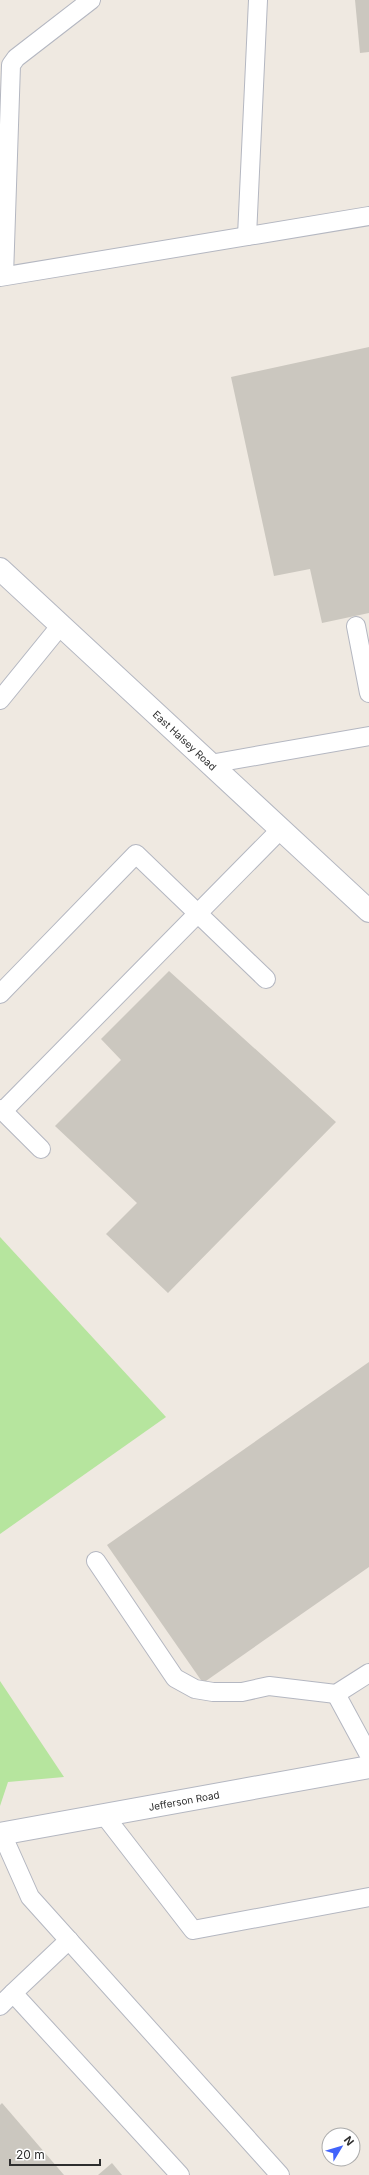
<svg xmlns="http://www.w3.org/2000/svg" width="369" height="2175" font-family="Inter,sans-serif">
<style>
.green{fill:#b6e59e}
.building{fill:#cbc7bf}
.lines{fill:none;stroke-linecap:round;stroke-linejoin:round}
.service-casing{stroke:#b4b7c1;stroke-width:20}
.tertiary-casing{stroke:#b4b7c1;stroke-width:24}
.secondary-casing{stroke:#b4b7c1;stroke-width:24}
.service{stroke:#fff;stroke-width:18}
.tertiary{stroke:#fff;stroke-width:22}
.secondary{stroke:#fff;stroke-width:22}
.labels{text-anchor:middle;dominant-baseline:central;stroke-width:4;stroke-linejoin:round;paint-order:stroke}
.street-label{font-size:10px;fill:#2e2e2e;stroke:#fff}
</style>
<rect width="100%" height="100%" fill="#efe9e1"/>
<g class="green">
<path d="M 0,1237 L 166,1417 L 0,1534 Z"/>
<path d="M 0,1681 L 64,1777 L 8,1782 L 0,1806 Z"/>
</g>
<g class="building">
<path d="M 355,0 L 369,0 L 369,52 L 360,53 Z"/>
<path d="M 369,347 L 369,613 L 322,623 L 310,569 L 274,576 L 231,377 Z"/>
<path d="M 169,971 L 336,1122 L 168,1293 L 106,1234 L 137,1203 L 55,1126 L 121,1060 L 101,1039 Z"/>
<path d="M 369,1362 L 369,1567 L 203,1683 L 107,1545 Z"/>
<path d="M 2,2103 L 64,2175 L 0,2175 L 0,2105 Z"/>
<path d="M 112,2163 L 122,2175 L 98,2175 Z"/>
</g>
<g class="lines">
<g class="service-casing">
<g id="service">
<path d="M 247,236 L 258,0"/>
<path d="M 4,276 L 11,65 L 16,58 L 91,0"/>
<path d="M 0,277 L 369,216"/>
<path d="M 356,626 L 369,693"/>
<path d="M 0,700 L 61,625"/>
<path d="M 210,764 L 369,736"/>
<path d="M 0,994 L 136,854 L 266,979"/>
<path d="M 0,1109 L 3,1111 L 281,829"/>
<path d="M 3,1111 L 41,1149"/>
<path d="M 96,1561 L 175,1678 L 195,1689 L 213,1692 L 242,1692 L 269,1686 L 336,1694 L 369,1673"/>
<path d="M 336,1694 L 369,1755"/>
<path d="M 104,1815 L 193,1930 L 369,1897"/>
<path d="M 2,1834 L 30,1897 L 280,2175"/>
<path d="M 69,1940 L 13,1993 L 180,2175"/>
<path d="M 0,2006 L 13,1993"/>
</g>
</g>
<g class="tertiary-casing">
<g id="tertiary">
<path id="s1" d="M 0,1834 L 369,1767"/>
</g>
</g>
<g class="secondary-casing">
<g id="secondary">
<path id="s2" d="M 0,569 L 369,911"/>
</g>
</g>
<use href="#service" class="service"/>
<use href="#tertiary" class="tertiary"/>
<use href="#secondary" class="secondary"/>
</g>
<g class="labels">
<g class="street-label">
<text stroke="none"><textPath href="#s2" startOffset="252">East Halsey Road</textPath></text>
<text stroke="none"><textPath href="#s1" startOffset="187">Jefferson Road</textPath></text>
</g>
</g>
<g transform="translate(341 2147) rotate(52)"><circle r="19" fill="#ffffff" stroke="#ababab"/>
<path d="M0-3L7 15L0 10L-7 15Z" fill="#4264fb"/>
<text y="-6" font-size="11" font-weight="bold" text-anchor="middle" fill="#2e2e2e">N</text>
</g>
<path d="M10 2159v6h90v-6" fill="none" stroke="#2e2e2e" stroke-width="2"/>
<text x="16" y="2159" font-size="12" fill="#2e2e2e" stroke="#ffffff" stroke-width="3" paint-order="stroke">20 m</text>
</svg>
